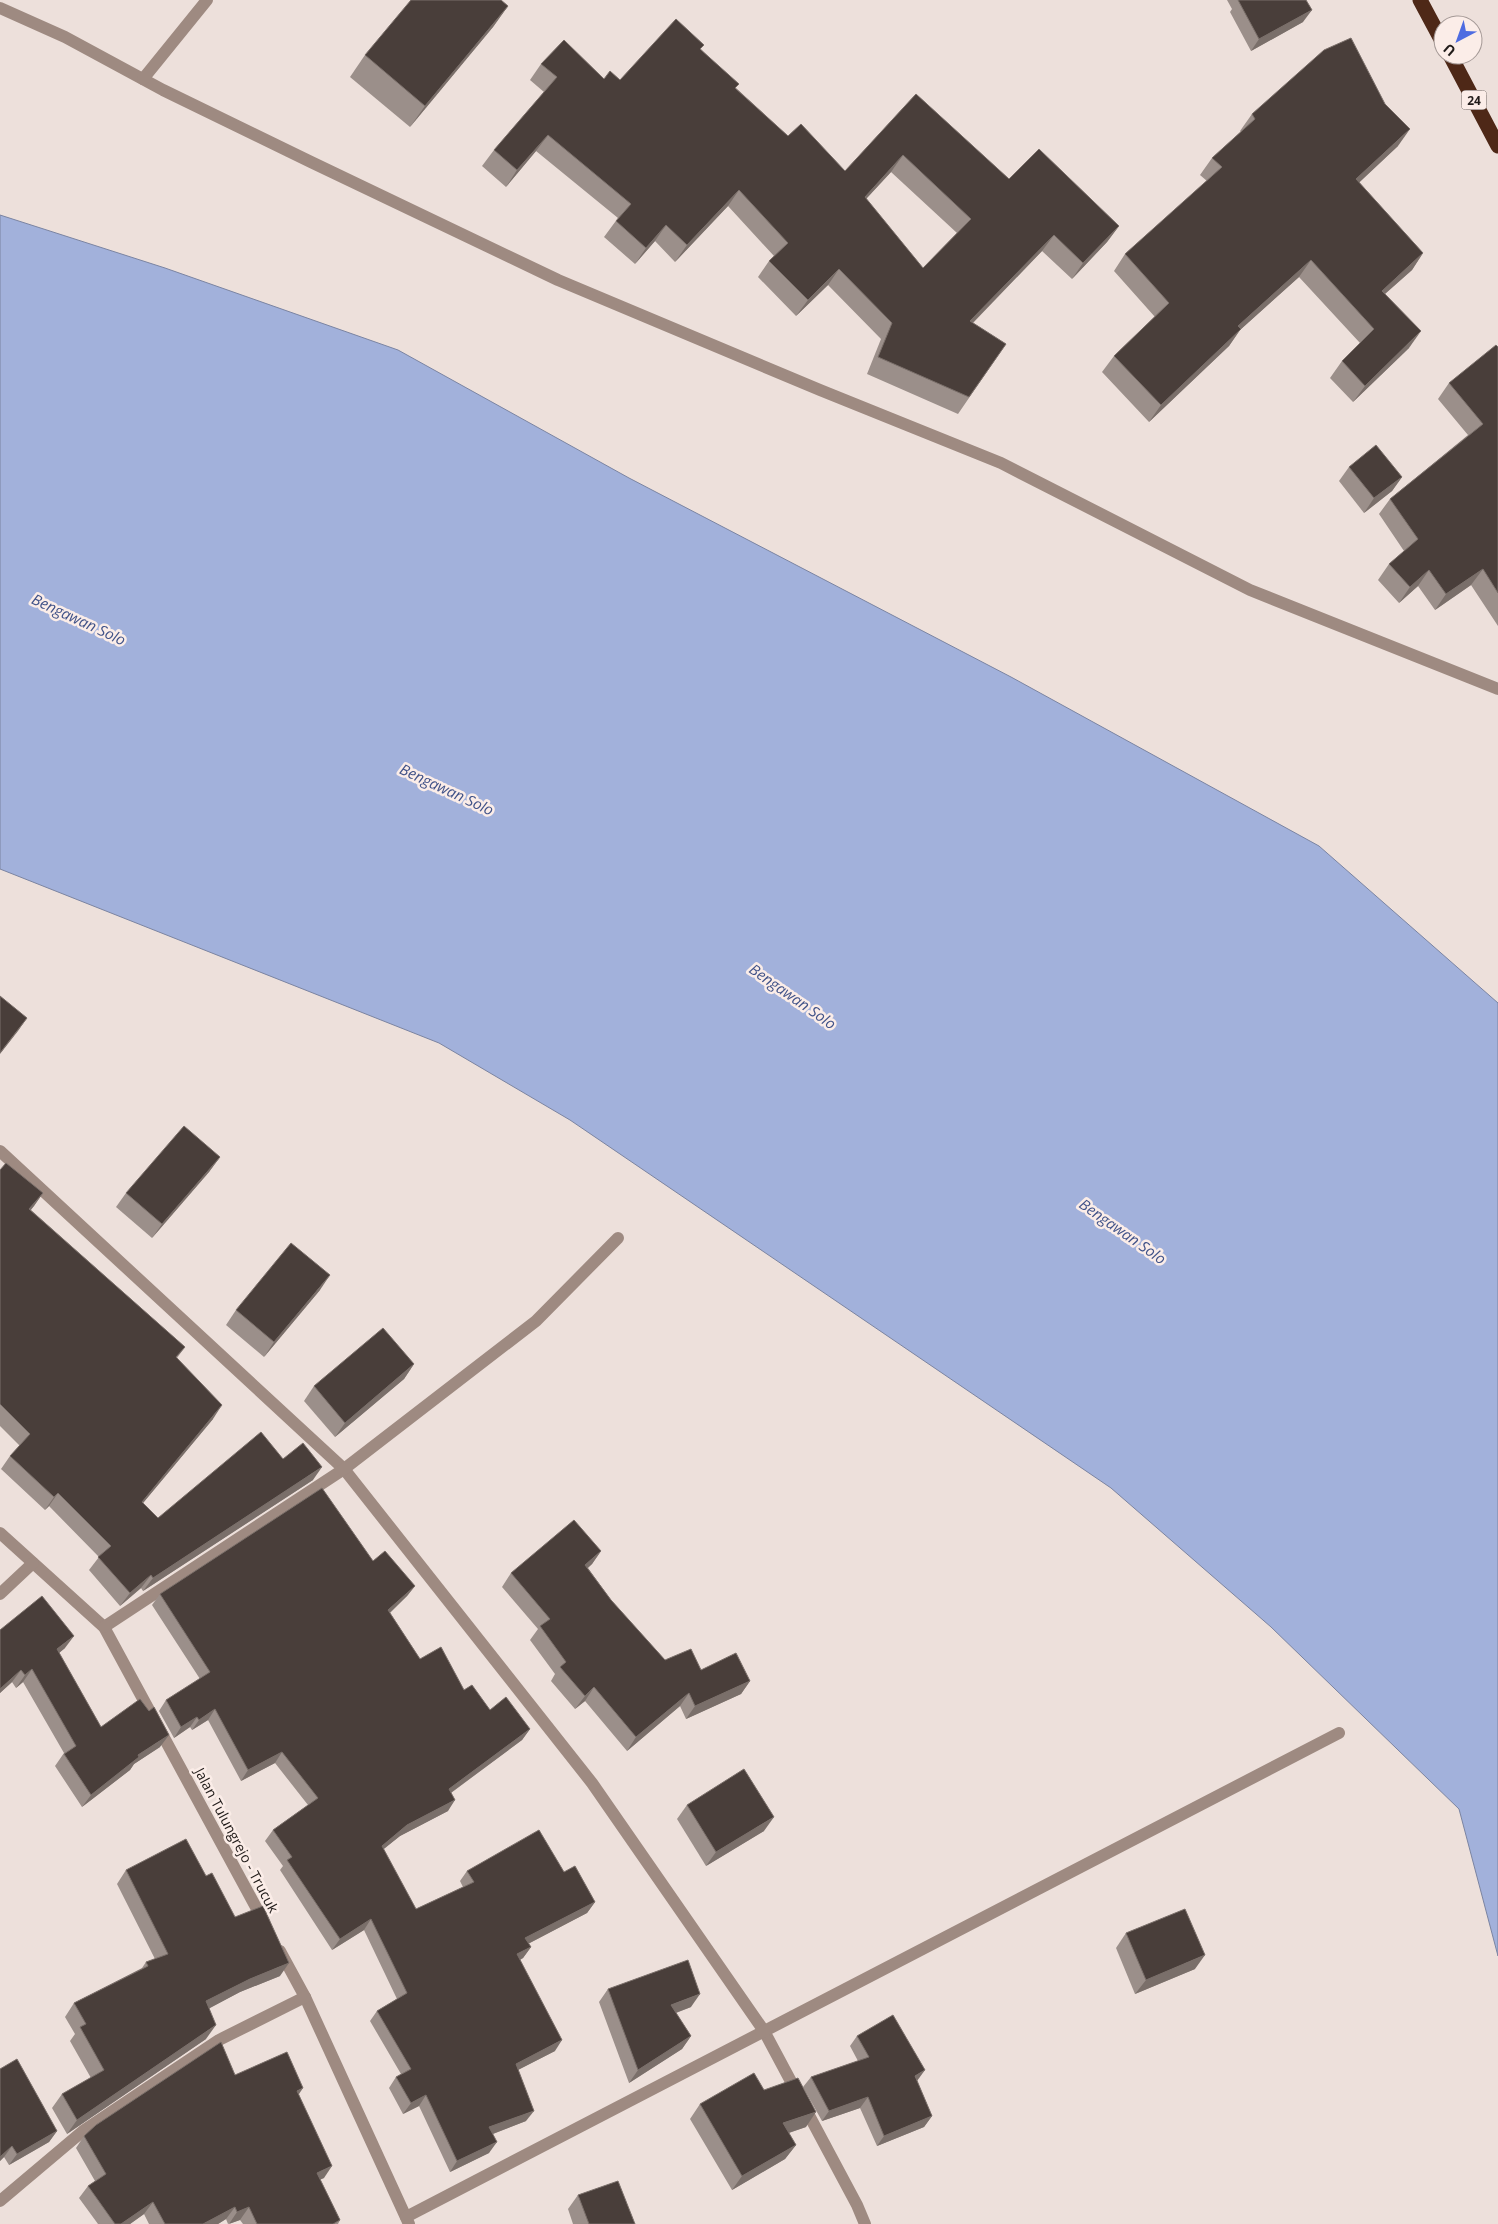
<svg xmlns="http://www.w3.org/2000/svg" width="1498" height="2224" font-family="'Open Sans',sans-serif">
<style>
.water{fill:#a2b1db;stroke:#7b84a1}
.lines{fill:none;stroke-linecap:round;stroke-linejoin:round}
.street{stroke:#9e8a81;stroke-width:12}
.highway{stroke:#4e2817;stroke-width:15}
.wall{fill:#9b8f8a;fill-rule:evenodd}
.shaded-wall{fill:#7a6f6a}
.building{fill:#493e3a;stroke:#7a6f6a;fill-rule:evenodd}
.labels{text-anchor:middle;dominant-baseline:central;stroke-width:5;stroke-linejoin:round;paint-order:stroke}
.shield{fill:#fbede8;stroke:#625b58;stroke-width:1}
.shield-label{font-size:12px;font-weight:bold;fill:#211c1a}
.street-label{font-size:14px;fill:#211c1a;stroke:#fbede8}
.water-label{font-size:15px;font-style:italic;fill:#405288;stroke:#fbede8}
</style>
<rect width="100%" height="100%" fill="#ede0db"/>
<path class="water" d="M 0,215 L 165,268 L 398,350 L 629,478 L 1011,677 L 1319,846 L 1498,1003 L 1498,1956 L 1459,1809 L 1271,1627 L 1111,1488 L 570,1120 L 439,1043 L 0,869 Z"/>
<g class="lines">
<g class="street">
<path d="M 0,8 L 65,37 L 163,90 L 311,162 L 558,280 L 820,390 L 1001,463 L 1250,590 L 1498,689"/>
<path d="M 143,79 L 207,0"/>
<path d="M 0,1151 L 344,1469 L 592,1783 L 764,2031 L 857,2205 L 865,2224"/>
<path d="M 0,1533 L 104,1627 L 264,1922"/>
<path d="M 0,1594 L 33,1563"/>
<path d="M 104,1627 L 344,1469 L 536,1321 L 618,1238"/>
<path d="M 280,1951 L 305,1997 L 409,2224"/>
<path d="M 0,2201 L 83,2131 L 219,2040 L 305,1997"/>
<path d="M 406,2217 L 1339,1733"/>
</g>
<g class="highway">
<path d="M 1420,0 L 1443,43"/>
<path d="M 1450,55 L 1498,146"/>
</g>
</g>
<g class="wall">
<path d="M 1227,0 L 1306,0 L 1303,22 L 1251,51 L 1230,12 L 1232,9 Z"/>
<path d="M 508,6 L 493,27 L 410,127 L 350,77 L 365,55 Z"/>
<path d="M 701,49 L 736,88 L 788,136 L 845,171 L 916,94 L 1009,179 L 1119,226 L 1107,242 L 1072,279 L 1042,251 L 973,323 L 1006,344 L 958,414 L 867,374 L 881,339 L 828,285 L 796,316 L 758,277 L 769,261 L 774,256 L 728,206 L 675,262 L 655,241 L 635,264 L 604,237 L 618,218 L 536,151 L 506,187 L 482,166 L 494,150 L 544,92 L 530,80 L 541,64 L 604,79 L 620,80 ZM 891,172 L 957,233 L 923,268 L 866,199 Z"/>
<path d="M 1252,114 L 1398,146 L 1359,182 L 1423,253 L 1412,270 L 1385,294 L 1409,348 L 1353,402 L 1330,378 L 1342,361 L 1360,343 L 1299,277 L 1240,330 L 1229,346 L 1149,422 L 1102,372 L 1114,356 L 1155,317 L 1114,271 L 1125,254 L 1207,181 L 1200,175 L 1212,158 L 1241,132 L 1240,131 Z"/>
<path d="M 1498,347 L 1498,626 L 1471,585 L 1435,610 L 1418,586 L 1399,603 L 1378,580 L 1389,564 L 1404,551 L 1379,514 L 1390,499 L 1468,435 L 1438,399 L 1449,383 Z"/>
<path d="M 1349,467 L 1402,477 L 1392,491 L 1364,513 L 1339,481 Z"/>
<path d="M 220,1157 L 209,1172 L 152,1238 L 116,1207 L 126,1193 Z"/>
<path d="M 0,1170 L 43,1193 L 31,1210 L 185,1347 L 177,1358 L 213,1419 L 143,1503 L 158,1518 L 283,1459 L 313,1480 L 143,1591 L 141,1588 L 120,1606 L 89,1570 L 99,1557 L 49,1506 L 45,1510 L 1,1469 L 10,1456 L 20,1446 L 0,1426 Z"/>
<path d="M 320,1290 L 264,1357 L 226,1325 L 236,1310 Z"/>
<path d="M 414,1364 L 404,1379 L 335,1437 L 304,1401 L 314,1386 Z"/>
<path d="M 601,1551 L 592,1564 L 588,1568 L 611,1600 L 665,1660 L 701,1670 L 750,1681 L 741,1694 L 686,1719 L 680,1706 L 627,1751 L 585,1701 L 575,1709 L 551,1681 L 555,1674 L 530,1640 L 538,1629 L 502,1587 L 511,1573 Z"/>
<path d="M 373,1561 L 415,1586 L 407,1596 L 390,1613 L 420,1659 L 464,1690 L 490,1710 L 530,1729 L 522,1740 L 451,1793 L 448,1811 L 400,1836 L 383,1849 L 416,1909 L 463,1887 L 460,1881 L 467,1871 L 564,1872 L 595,1902 L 587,1913 L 528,1944 L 531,1947 L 523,1958 L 520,1960 L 555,2051 L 518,2070 L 526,2121 L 493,2134 L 489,2153 L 450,2172 L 419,2106 L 403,2114 L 389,2088 L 396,2077 L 401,2074 L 370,2021 L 377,2011 L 397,1999 L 364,1930 L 332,1950 L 280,1870 L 283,1866 L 265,1841 L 273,1830 L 308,1805 L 275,1763 L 241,1781 L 208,1720 L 192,1730 L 190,1727 L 174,1738 L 159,1711 L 166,1700 L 200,1679 L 152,1605 L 160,1594 Z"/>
<path d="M 0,1630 L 65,1648 L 59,1653 L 101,1727 L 160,1747 L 134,1764 L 130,1770 L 82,1807 L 55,1766 L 64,1753 L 23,1682 L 16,1688 L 12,1682 L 0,1693 Z"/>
<path d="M 687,1805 L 764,1831 L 706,1866 L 677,1819 Z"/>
<path d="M 126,1870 L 206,1876 L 235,1917 L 280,1976 L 240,1992 L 209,2008 L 206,2039 L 67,2134 L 52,2108 L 62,2094 L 91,2078 L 70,2041 L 75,2034 L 65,2017 L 74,2003 L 142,1968 L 146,1962 L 155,1959 L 117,1884 Z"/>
<path d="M 1126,1933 L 1195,1969 L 1135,1994 L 1116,1948 Z"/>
<path d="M 608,1989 L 691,2007 L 676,2013 L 691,2036 L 682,2049 L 629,2083 L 599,2002 Z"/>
<path d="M 857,2036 L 917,2081 L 932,2116 L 924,2127 L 877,2146 L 860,2108 L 822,2121 L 803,2087 L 811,2077 L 858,2061 L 850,2046 Z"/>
<path d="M 0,2069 L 57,2131 L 49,2142 L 9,2165 L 4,2157 L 0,2161 Z"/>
<path d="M 235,2075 L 299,2095 L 324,2178 L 320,2179 L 340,2220 L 338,2224 L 243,2224 L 240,2220 L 228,2224 L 226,2219 L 218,2224 L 149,2224 L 144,2214 L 130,2224 L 98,2224 L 79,2198 L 88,2186 L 95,2181 L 76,2148 L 84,2136 Z"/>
<path d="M 764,2090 L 806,2127 L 789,2133 L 796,2145 L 785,2159 L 732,2190 L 690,2119 L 700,2104 Z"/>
<path d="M 578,2195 L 635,2224 L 573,2224 L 568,2209 Z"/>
</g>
<g class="shaded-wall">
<path d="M 508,6 L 493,27 L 410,127 L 425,106 Z"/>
<path d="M 1312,10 L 1303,22 L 1251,51 L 1259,39 Z"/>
<path d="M 1410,129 L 1398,146 L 1345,196 L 1356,179 Z"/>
<path d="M 548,135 L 536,151 L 506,187 L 517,170 Z"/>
<path d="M 903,155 L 891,172 L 853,213 L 865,197 Z"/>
<path d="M 739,190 L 728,206 L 675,262 L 687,245 Z"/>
<path d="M 666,225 L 655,241 L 635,264 L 646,248 Z"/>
<path d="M 1119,226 L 1107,242 L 1072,279 L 1083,263 Z"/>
<path d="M 1054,235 L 1042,251 L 959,337 L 970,321 Z"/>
<path d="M 1423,253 L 1412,270 L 1370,307 L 1382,291 Z"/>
<path d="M 1311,260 L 1299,277 L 1240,330 L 1229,346 L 1149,422 L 1161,405 L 1238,326 Z"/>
<path d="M 839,269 L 828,285 L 796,316 L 808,300 Z"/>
<path d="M 1421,331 L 1409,348 L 1353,402 L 1365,386 Z"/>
<path d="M 1402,477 L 1392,491 L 1364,513 L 1374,498 Z"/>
<path d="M 1483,569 L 1471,585 L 1435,610 L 1446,594 Z"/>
<path d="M 1429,570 L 1418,586 L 1399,603 L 1410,587 Z"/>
<path d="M 27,1018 L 18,1031 L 0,1054 L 0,1053 Z"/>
<path d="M 220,1157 L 209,1172 L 152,1238 L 162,1224 Z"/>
<path d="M 43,1193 L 34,1206 L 20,1222 L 29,1209 Z"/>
<path d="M 330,1275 L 320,1290 L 264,1357 L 274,1342 Z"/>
<path d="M 414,1364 L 404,1379 L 335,1437 L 345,1423 Z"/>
<path d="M 222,1405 L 213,1419 L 133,1515 L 142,1502 Z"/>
<path d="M 322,1467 L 313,1480 L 143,1591 L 153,1578 Z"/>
<path d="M 58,1493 L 49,1506 L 45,1510 L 54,1497 Z"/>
<path d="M 601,1551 L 592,1564 L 576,1578 L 585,1565 Z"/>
<path d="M 151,1575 L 141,1588 L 120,1606 L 130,1593 Z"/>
<path d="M 415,1586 L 407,1596 L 381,1621 L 388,1610 Z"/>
<path d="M 74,1636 L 65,1648 L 48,1662 L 57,1649 Z"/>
<path d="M 32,1669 L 23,1682 L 16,1688 L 25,1675 Z"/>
<path d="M 21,1670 L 12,1682 L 0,1693 L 0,1689 Z"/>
<path d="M 750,1681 L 741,1694 L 686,1719 L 695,1706 Z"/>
<path d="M 594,1687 L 585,1701 L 575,1709 L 585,1696 Z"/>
<path d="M 689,1693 L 680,1706 L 627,1751 L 636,1737 Z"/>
<path d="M 215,1709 L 208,1720 L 192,1730 L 199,1720 Z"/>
<path d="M 197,1717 L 190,1727 L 174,1738 L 181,1727 Z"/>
<path d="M 530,1729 L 522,1740 L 441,1800 L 449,1789 Z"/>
<path d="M 169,1735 L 160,1747 L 134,1764 L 130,1770 L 82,1807 L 91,1795 L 138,1755 Z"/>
<path d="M 282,1752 L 275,1763 L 241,1781 L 248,1770 Z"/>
<path d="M 455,1800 L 448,1811 L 400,1836 L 374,1857 L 382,1846 L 407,1825 Z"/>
<path d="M 774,1817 L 764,1831 L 706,1866 L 716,1852 Z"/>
<path d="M 595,1902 L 587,1913 L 518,1949 L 525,1938 Z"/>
<path d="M 371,1919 L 364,1930 L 332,1950 L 340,1939 Z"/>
<path d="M 531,1947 L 523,1958 L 510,1965 L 517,1954 Z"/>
<path d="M 1205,1955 L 1195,1969 L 1135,1994 L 1146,1980 Z"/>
<path d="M 289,1963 L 280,1976 L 240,1992 L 197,2015 L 206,2001 L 250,1979 Z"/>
<path d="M 700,1994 L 691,2007 L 662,2018 L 671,2005 Z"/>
<path d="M 216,2025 L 206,2039 L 67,2134 L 77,2120 Z"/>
<path d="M 691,2036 L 682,2049 L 629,2083 L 638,2070 Z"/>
<path d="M 562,2040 L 555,2051 L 508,2075 L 516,2064 Z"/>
<path d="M 925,2070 L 917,2081 L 915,2076 Z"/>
<path d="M 303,2088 L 295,2100 L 297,2091 Z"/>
<path d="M 426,2095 L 419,2106 L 403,2114 L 411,2103 Z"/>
<path d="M 868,2097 L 860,2108 L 822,2121 L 829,2111 Z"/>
<path d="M 534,2111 L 526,2121 L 482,2138 L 489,2127 Z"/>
<path d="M 816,2112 L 806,2127 L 773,2138 L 783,2123 Z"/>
<path d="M 932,2116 L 924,2127 L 877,2146 L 884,2136 Z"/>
<path d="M 57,2131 L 49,2142 L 9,2165 L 17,2154 Z"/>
<path d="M 497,2142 L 489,2153 L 450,2172 L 457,2161 Z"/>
<path d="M 796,2145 L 785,2159 L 732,2190 L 742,2176 Z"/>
<path d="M 12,2146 L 4,2157 L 0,2161 L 0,2157 Z"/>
<path d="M 332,2166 L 324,2178 L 308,2185 L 317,2173 Z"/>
<path d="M 153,2202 L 144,2214 L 130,2224 L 121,2224 Z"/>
<path d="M 235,2207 L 226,2219 L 218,2224 L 203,2224 Z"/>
<path d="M 249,2207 L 240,2220 L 229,2224 L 237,2212 Z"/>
</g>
<g class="building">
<path d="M 411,0 L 501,0 L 508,6 L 425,106 L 365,55 Z"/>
<path d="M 1238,0 L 1306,0 L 1312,10 L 1259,39 Z"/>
<path d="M 676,19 L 704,45 L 700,49 L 739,84 L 735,88 L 788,136 L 801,124 L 845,171 L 916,94 L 1009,179 L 1039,149 L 1119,226 L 1083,263 L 1054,235 L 970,321 L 1006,344 L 969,397 L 878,357 L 892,323 L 839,269 L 808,300 L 769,261 L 788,243 L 739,190 L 687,245 L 666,225 L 646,248 L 616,221 L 631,204 L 548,135 L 517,170 L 494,150 L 557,77 L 541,64 L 564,40 L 604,79 L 610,71 L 620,80 ZM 903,155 L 971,219 L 923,268 L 865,197 Z"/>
<path d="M 1351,38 L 1385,104 L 1410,129 L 1356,179 L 1423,253 L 1382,291 L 1421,331 L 1365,386 L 1342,361 L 1374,329 L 1311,260 L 1238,326 L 1241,329 L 1161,405 L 1114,356 L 1169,303 L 1125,254 L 1222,167 L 1212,158 L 1255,119 L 1252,114 L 1324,50 Z"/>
<path d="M 1496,345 L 1498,347 L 1498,593 L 1483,569 L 1446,594 L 1429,570 L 1410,587 L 1389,564 L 1418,539 L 1390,499 L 1483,424 L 1449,383 Z"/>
<path d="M 1376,445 L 1402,477 L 1374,498 L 1349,467 Z"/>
<path d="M 0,996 L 27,1018 L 0,1053 Z"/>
<path d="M 184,1126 L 220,1157 L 162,1224 L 126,1193 Z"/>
<path d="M 6,1163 L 43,1193 L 29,1209 L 185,1347 L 176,1357 L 222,1405 L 142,1502 L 158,1518 L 261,1432 L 283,1459 L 303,1443 L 322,1467 L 153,1578 L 151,1575 L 130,1593 L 98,1557 L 111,1546 L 58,1493 L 54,1497 L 10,1456 L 30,1434 L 0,1404 L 0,1170 Z"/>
<path d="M 291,1243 L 330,1275 L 274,1342 L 236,1310 Z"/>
<path d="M 383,1328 L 414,1364 L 345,1423 L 314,1386 Z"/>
<path d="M 322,1488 L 373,1561 L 385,1551 L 415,1586 L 388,1610 L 420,1659 L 441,1647 L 464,1690 L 472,1685 L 490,1710 L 506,1697 L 530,1729 L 449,1789 L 455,1800 L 407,1825 L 382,1846 L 416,1909 L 474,1882 L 467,1871 L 539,1830 L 564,1872 L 575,1866 L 595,1902 L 525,1938 L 531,1947 L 517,1954 L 562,2040 L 516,2064 L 534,2111 L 489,2127 L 497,2142 L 457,2161 L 426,2095 L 411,2103 L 396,2077 L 411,2069 L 377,2011 L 407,1993 L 371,1919 L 340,1939 L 287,1860 L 292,1857 L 273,1830 L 318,1798 L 282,1752 L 248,1770 L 215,1709 L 199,1720 L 197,1717 L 181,1727 L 166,1700 L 210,1672 L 160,1594 Z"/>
<path d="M 574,1520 L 601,1551 L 585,1565 L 611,1600 L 665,1660 L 691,1649 L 701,1670 L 736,1653 L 750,1681 L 695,1706 L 689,1693 L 636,1737 L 594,1687 L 585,1696 L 560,1667 L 566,1662 L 540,1626 L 550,1619 L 511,1573 Z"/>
<path d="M 42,1596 L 74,1636 L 57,1649 L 101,1727 L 140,1699 L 149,1711 L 154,1707 L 169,1735 L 138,1755 L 139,1757 L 91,1795 L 64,1754 L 76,1746 L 32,1669 L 25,1675 L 21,1670 L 0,1689 L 0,1630 Z"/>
<path d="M 744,1769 L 774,1817 L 716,1852 L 687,1805 Z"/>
<path d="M 186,1839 L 206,1876 L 212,1873 L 235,1917 L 263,1906 L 289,1963 L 250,1979 L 206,2001 L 216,2025 L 77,2120 L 62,2094 L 104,2070 L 80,2027 L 86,2024 L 74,2003 L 148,1966 L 146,1962 L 168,1954 L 126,1870 Z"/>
<path d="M 1185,1909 L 1205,1955 L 1146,1980 L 1126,1933 Z"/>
<path d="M 688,1960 L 700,1994 L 671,2005 L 691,2036 L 638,2070 L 608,1989 Z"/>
<path d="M 893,2015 L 925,2070 L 915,2076 L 932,2116 L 884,2136 L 868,2097 L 829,2111 L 811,2077 L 869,2057 L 857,2036 Z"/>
<path d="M 221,2042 L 235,2075 L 287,2052 L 303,2088 L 297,2091 L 332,2166 L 317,2173 L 340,2220 L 333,2224 L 257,2224 L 249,2207 L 237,2212 L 235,2207 L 203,2224 L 165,2224 L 153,2202 L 121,2224 L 115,2224 L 88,2186 L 106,2174 L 84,2136 L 96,2125 Z"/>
<path d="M 17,2059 L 57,2131 L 17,2154 L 12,2146 L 0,2157 L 0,2069 Z"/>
<path d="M 754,2073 L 764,2090 L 798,2078 L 816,2112 L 783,2123 L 796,2145 L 742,2176 L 700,2104 Z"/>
<path d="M 618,2181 L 635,2224 L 589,2224 L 578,2195 Z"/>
</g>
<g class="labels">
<rect class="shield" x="1461.5" y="90.5" width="25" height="19" rx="4"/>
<g class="shield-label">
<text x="1474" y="100">24</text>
</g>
<g class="street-label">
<text transform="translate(237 1840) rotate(62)">Jalan Tulungrejo - Trucuk</text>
</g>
<g class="water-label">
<text transform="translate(79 619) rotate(25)">Bengawan Solo</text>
<text transform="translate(447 789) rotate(25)">Bengawan Solo</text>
<text transform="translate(793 996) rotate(35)">Bengawan Solo</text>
<text transform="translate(1123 1231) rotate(35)">Bengawan Solo</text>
</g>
</g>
<g transform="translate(1458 40) rotate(221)"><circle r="24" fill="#fbede8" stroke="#a49996"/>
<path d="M0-4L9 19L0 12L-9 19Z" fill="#4e6ce1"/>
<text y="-8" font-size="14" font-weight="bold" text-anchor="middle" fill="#211c1a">U</text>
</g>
</svg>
